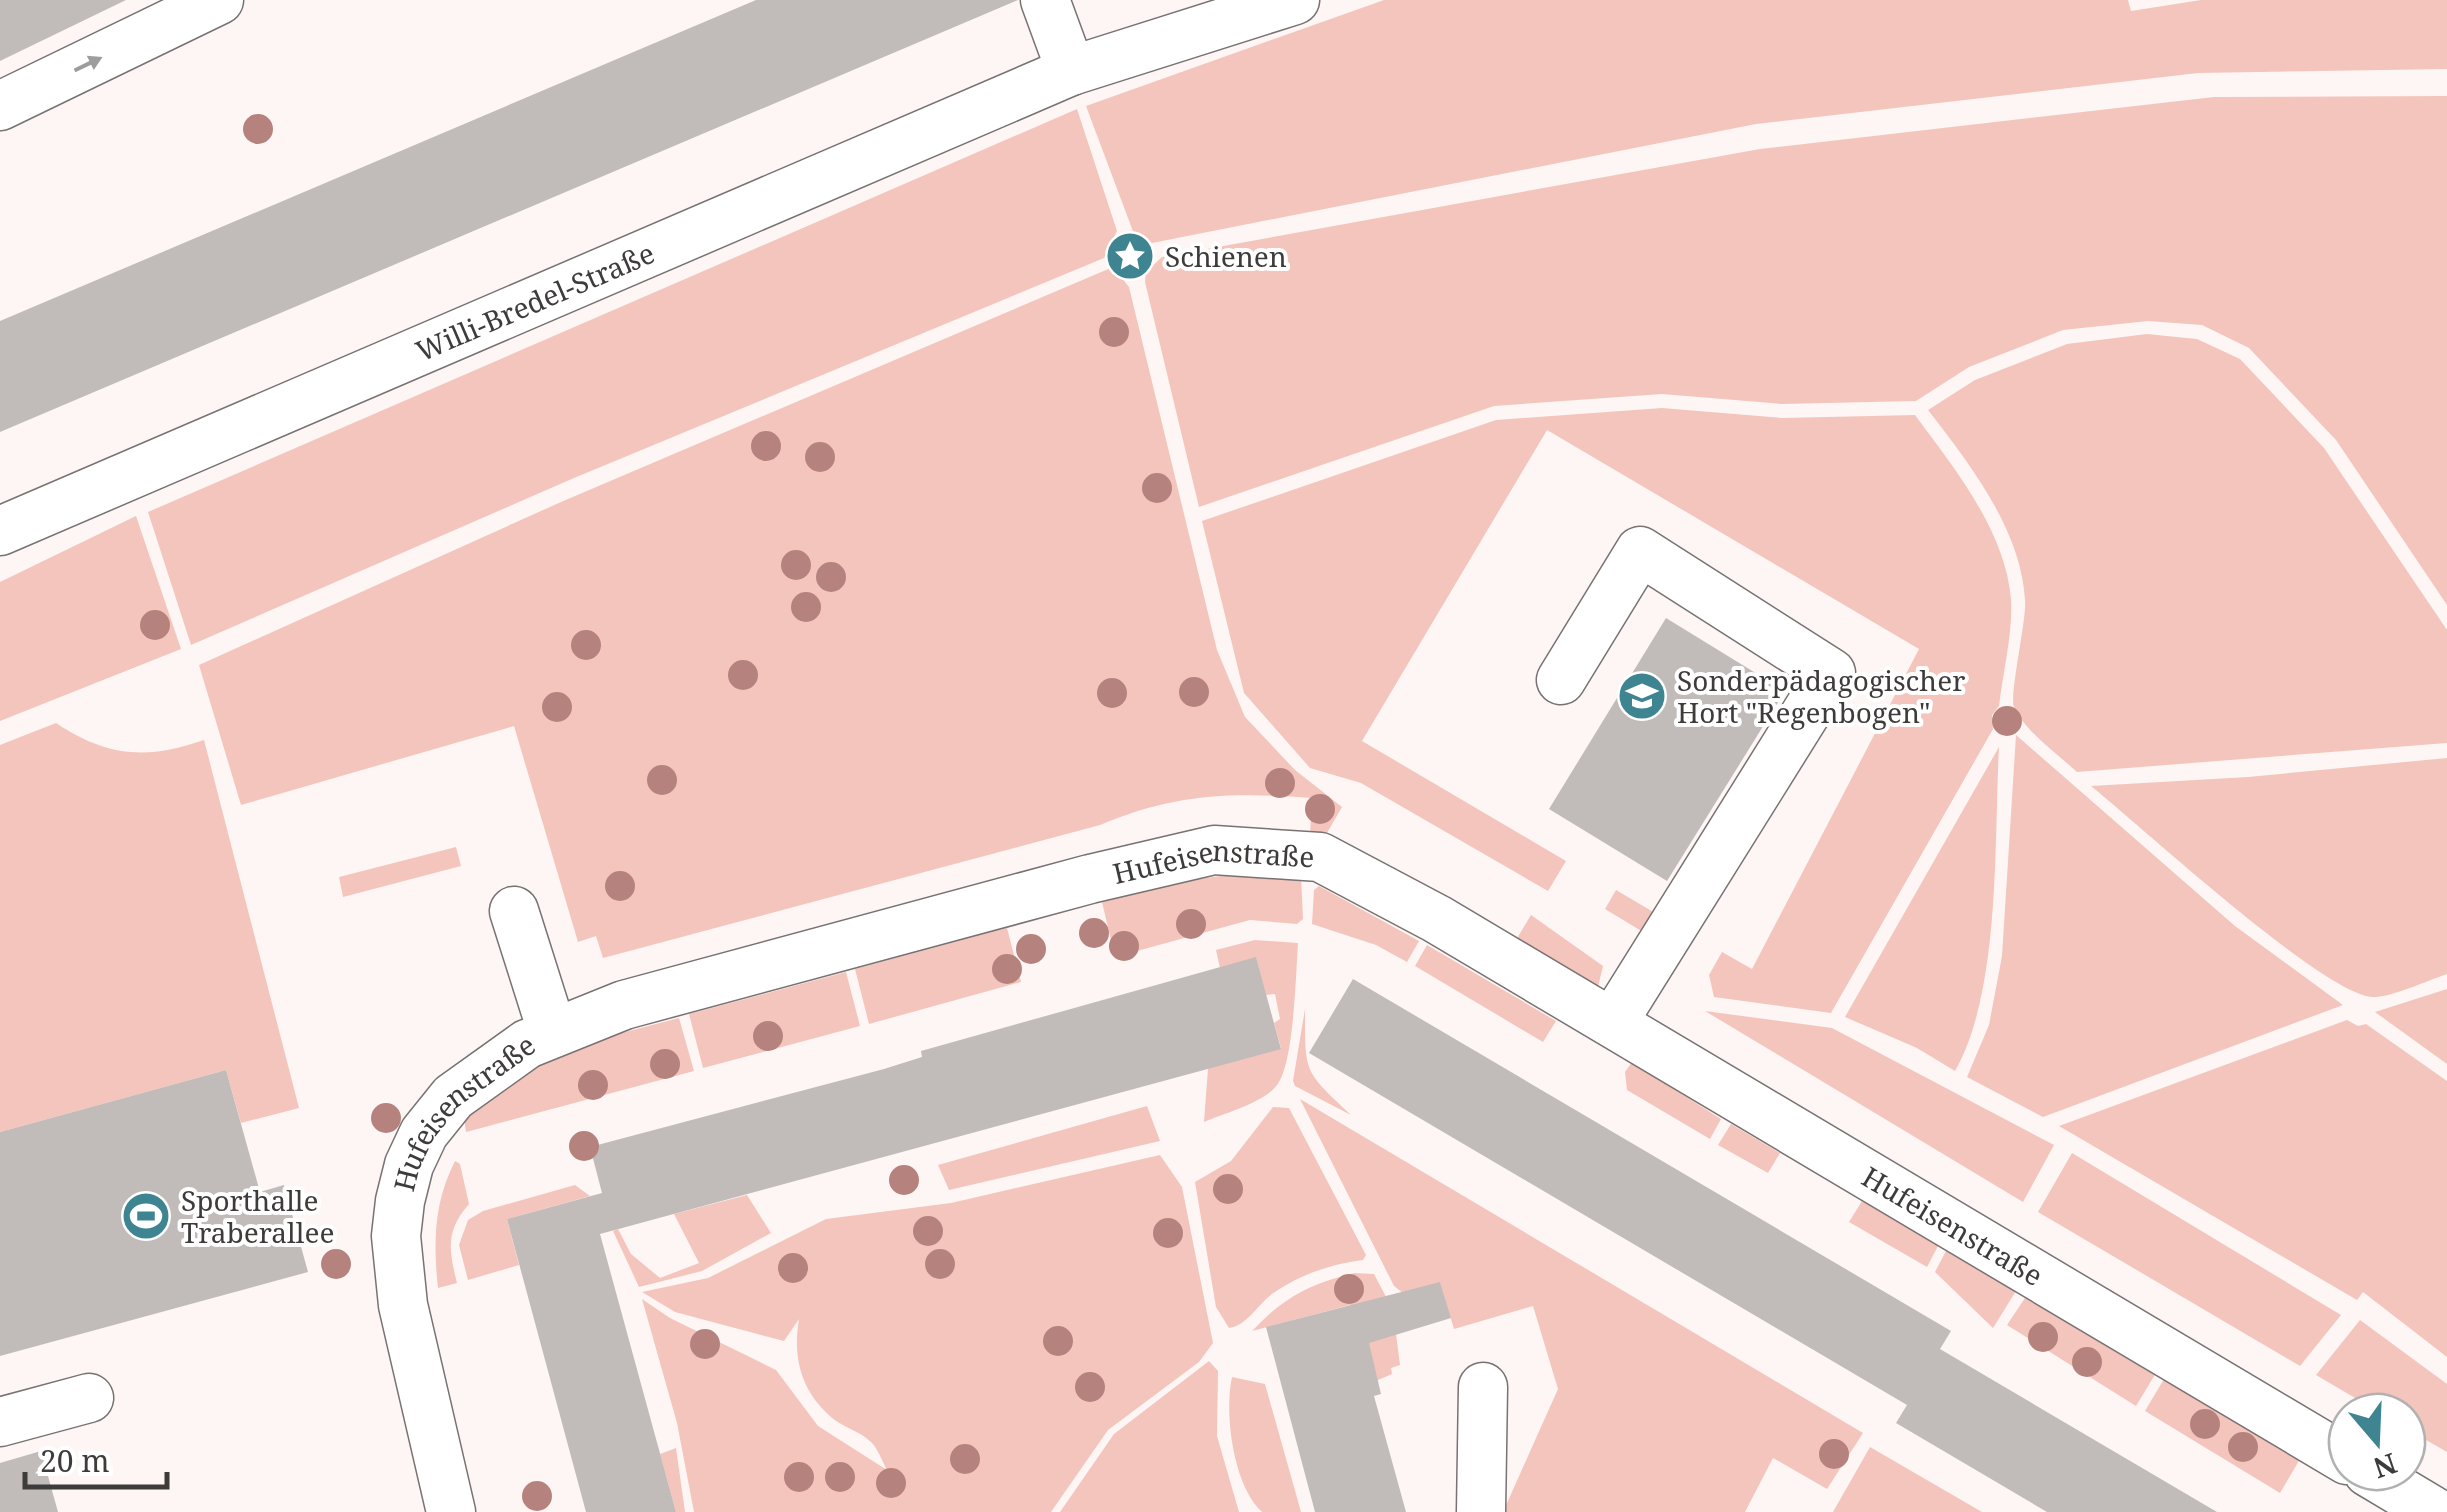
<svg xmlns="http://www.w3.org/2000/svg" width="2447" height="1512" font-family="'Noto Serif',serif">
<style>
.green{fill:#f4c5bc}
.building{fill:#c1bbba}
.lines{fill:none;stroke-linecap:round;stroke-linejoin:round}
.minor-casing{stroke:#787272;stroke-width:51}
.minor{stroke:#fff;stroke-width:48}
.tree{fill:#b5827d}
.oneway{fill:#9e9d9d}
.labels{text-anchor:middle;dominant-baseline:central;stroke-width:8;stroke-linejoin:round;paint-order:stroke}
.poi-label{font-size:28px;fill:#3e3b3b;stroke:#fff;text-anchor:start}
.street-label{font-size:28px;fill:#3e3b3b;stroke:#fff}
</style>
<rect width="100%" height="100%" fill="#fdf6f5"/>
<g class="green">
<path d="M 1384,0 L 2128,0 L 2131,11 L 2201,0 L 2447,0 L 2447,69 L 2198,73 L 1756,124 L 1152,243 L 1134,234 L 1086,106 Z"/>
<path d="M 2447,96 L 2447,605 L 2336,440 L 2249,348 L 2202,325 L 2148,321 L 2063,330 L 1969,367 L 1916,401 L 1782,404 L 1662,394 L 1494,406 L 1199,507 L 1145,282 L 1146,272 L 1162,257 L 1760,149 L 2214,97 Z"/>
<path d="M 1077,109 L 1117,231 L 1104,258 L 574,478 L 191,645 L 148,512 Z"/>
<path d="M 1113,267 L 1129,287 L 1217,650 L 1245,717 L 1295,770 L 1342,807 L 1324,838 L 1310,835 L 1312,798 C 1232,792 1175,793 1100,825 L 603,958 L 596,936 L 578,942 L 514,726 L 241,805 L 199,665 L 561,502 Z"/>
<path d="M 2147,334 L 2197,339 L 2240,359 L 2324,448 L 2447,630 L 2447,743 L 2077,772 C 2056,753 2025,731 2014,707 C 2009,695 2027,619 2025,600 C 2021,529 1969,463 1928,410 L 1975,380 L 2067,344 Z"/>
<path d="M 1662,408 L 1782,418 L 1915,415 C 1954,468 2005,530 2011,599 C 2013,633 2003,672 1999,706 L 1992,715 L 1993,729 L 1831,1013 L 1714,997 L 1709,975 L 1722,952 L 1752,969 L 1919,649 L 1547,430 L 1362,741 L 1566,861 L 1548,891 L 1361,783 L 1310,768 L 1244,693 L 1202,521 L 1496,420 Z"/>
<path d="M 136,516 L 181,649 L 0,721 L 0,582 Z"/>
<path d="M 56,723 C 107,757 147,760 204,740 L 299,1108 L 241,1123 L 226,1070 L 0,1132 L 0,745 Z"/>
<path d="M 2016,735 L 2235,926 L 2343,1005 L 2043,1117 L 1967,1077 L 1989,1025 L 2002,956 Z"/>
<path d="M 1999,747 C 1994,841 2001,990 1955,1071 L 1917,1048 L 1845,1017 Z"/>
<path d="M 2447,758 L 2447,974 C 2429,980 2390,998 2373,997 C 2324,995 2141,826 2091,786 L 2248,777 Z"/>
<path d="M 456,847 L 461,866 L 343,897 L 339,877 Z"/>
<path d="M 1240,873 L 1301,876 L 1303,919 L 1297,924 L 1250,920 L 1115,957 L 1102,902 L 1185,881 Z"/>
<path d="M 1319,886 L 1419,941 L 1407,962 L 1376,945 L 1312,924 L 1314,890 Z"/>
<path d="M 1616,890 L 1660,916 L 1648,935 L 1605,909 Z"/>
<path d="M 1531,915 L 1603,966 L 1598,987 L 1513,945 Z"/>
<path d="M 1007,928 L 1021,982 L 869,1024 L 855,969 Z"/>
<path d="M 1255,940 L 1298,943 C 1296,974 1294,1057 1279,1082 C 1268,1102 1224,1113 1204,1122 L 1208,1068 L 1281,1048 L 1274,1023 L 1280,1019 L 1275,994 L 1266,995 L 1256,958 L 1220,968 L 1216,950 Z"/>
<path d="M 1427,945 L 1556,1021 L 1543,1042 L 1415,966 Z"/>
<path d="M 846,972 L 860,1026 L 703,1068 L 689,1014 Z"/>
<path d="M 2447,989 L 2447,1064 L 2375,1012 Z"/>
<path d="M 1305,1009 C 1305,1075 1304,1070 1351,1115 L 1295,1086 L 1293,1081 Z"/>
<path d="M 1705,1011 L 1832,1028 L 2054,1145 L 2023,1202 Z"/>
<path d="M 679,1018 L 694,1071 L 466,1132 L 464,1117 L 517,1074 L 579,1044 Z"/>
<path d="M 2347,1020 L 2358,1026 L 2366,1024 L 2447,1081 L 2447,1357 L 2363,1292 L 2357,1300 L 2059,1126 Z"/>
<path d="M 1632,1062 L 1721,1119 L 1710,1139 L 1627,1090 L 1625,1072 Z"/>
<path d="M 1300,1099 L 1863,1433 L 1827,1489 L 1773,1458 L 1745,1512 L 1503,1512 L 1558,1389 L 1533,1306 L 1454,1329 L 1440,1283 L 1403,1293 L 1394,1286 Z"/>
<path d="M 1147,1106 L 1160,1141 L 949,1190 L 938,1165 Z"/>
<path d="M 1273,1107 L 1289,1108 L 1366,1255 L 1363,1260 C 1330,1264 1299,1275 1272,1294 C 1257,1305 1248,1325 1229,1328 L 1216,1307 L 1195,1182 L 1231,1161 Z"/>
<path d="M 1731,1124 L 1780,1153 L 1768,1173 L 1718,1145 Z"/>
<path d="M 2072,1153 L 2341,1315 L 2300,1366 L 2038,1212 Z"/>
<path d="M 1160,1155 L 1182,1187 L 1213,1343 L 1199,1362 L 1108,1430 L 1051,1512 L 694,1512 L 677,1423 L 642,1299 L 670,1318 L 776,1370 L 818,1426 L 887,1470 C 882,1461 878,1449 871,1442 C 860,1431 842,1427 831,1417 C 799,1389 793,1355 799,1319 L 784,1341 L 675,1312 L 642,1292 L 708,1278 L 826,1219 L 951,1203 Z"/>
<path d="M 455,1161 L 460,1164 L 469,1204 C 445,1231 449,1251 457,1283 L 438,1288 C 433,1243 434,1202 455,1161 Z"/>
<path d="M 575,1185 L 590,1196 L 507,1219 L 519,1265 L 468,1280 L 459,1245 L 468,1220 L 483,1211 Z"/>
<path d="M 747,1195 L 771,1233 L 702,1271 L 639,1287 L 613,1231 L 618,1229 L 631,1254 L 660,1278 L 699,1263 L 674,1214 Z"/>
<path d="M 1862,1201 L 1938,1246 L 1927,1267 L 1849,1222 Z"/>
<path d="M 1946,1251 L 2016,1291 L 1993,1328 L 1935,1272 Z"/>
<path d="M 1355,1273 L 1374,1274 L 1393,1310 L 1400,1365 L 1391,1368 L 1392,1374 L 1371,1383 L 1350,1305 L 1252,1331 C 1283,1298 1311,1283 1355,1273 Z"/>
<path d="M 2025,1298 L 2156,1373 L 2136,1406 L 2007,1325 Z"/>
<path d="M 2360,1320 L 2447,1384 L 2447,1452 L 2407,1429 L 2407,1412 L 2379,1412 L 2316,1375 Z"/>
<path d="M 1209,1361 L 1218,1371 L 1217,1436 L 1239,1512 L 1060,1512 L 1114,1434 Z"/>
<path d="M 1232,1377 L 1265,1384 L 1301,1512 L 1262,1512 C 1233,1486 1224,1413 1232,1377 Z"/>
<path d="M 2164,1379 L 2300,1459 L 2280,1493 L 2145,1411 Z"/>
<path d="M 1870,1447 L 1982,1512 L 1833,1512 Z"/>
<path d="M 676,1448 L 685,1512 L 676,1512 L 660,1454 Z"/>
</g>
<g class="building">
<path d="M 0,0 L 126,0 L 0,61 Z"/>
<path d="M 756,0 L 1018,0 L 0,432 L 0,321 Z"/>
<path d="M 1666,618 L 1785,691 L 1667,881 L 1549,809 Z"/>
<path d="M 1256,957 L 1281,1049 L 600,1234 L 676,1512 L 586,1512 L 507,1219 L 602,1193 L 590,1147 L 884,1069 L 922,1057 L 921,1051 Z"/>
<path d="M 1353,979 L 1951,1331 L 1940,1349 L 2217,1512 L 2047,1512 L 1896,1423 L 1907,1405 L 1309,1053 Z"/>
<path d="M 226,1070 L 260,1192 L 284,1185 L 308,1272 L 0,1356 L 0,1132 Z"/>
<path d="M 1440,1282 L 1451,1318 L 1369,1343 L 1381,1394 L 1374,1396 L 1406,1512 L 1315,1512 L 1266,1327 Z"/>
<path d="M 41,1451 L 58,1512 L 0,1512 L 0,1463 Z"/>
</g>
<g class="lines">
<g class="minor-casing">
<g id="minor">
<path d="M 1045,0 L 1071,71"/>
<path d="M 0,106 L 219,0"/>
<path id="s1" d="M 0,531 L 1071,71 L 1295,0"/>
<path d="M 1561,680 L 1640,551 L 1831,673 L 1613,1022"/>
<path d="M 514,911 L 552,1031"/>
<path d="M 0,1422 L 89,1398"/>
<path d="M 2368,1472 L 2435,1512"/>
<path id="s2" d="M 451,1512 L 403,1305 L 396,1236 L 400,1201 L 409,1165 L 424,1133 L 453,1097 L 527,1044 L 624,1005 L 1090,879 L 1214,850 L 1320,857 L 1437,919 L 2347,1460"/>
<path d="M 1481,1512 L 1483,1387"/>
</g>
</g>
<use href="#minor" class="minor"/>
</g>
<g class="tree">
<circle cx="258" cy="129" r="15"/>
<circle cx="1114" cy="332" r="15"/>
<circle cx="766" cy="446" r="15"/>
<circle cx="820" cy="457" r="15"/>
<circle cx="1157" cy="488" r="15"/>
<circle cx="796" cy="565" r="15"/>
<circle cx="831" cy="577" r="15"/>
<circle cx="806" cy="607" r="15"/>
<circle cx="155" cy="625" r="15"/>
<circle cx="586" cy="645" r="15"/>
<circle cx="743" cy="675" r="15"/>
<circle cx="1194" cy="692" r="15"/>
<circle cx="1112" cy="693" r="15"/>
<circle cx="557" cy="707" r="15"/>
<circle cx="2007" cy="721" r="15"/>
<circle cx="662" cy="780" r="15"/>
<circle cx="1280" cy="783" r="15"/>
<circle cx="1320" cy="809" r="15"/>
<circle cx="620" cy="886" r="15"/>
<circle cx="1191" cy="924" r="15"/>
<circle cx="1094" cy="933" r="15"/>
<circle cx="1124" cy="946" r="15"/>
<circle cx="1031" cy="949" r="15"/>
<circle cx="1007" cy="969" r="15"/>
<circle cx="768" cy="1036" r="15"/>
<circle cx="665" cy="1064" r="15"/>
<circle cx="593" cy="1085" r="15"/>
<circle cx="386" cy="1118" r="15"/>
<circle cx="584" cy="1146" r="15"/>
<circle cx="904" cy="1180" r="15"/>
<circle cx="1228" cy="1189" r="15"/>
<circle cx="928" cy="1231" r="15"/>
<circle cx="1168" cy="1233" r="15"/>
<circle cx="336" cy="1264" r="15"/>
<circle cx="940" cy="1264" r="15"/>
<circle cx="793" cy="1268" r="15"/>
<circle cx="1349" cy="1289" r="15"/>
<circle cx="2043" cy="1337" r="15"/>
<circle cx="1058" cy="1341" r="15"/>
<circle cx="705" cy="1344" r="15"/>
<circle cx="2087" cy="1362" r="15"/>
<circle cx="1090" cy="1387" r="15"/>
<circle cx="2205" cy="1424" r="15"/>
<circle cx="2243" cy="1447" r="15"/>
<circle cx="1834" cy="1454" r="15"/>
<circle cx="965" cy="1459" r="15"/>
<circle cx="799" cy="1477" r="15"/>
<circle cx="840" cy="1477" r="15"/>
<circle cx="891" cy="1483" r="15"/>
<circle cx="537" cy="1496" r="15"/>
</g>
<defs><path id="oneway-solid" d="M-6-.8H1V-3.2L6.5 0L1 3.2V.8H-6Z" transform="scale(2.5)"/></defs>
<use class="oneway" href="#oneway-solid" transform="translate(88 64) rotate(-26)"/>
<defs>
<g id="sight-disc" transform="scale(2.5)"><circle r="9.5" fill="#3f8491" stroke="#fff"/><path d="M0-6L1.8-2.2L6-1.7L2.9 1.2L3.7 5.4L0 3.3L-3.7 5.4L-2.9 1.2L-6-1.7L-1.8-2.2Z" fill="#fff"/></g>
<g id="school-disc" transform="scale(2.5)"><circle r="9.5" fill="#3f8491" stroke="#fff"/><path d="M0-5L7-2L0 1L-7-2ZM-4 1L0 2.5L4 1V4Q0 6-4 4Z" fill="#fff"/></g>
<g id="stadium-disc" transform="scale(2.5)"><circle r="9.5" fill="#3f8491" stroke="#fff"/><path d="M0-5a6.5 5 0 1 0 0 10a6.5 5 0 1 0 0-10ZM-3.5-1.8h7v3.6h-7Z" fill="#fff"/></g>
</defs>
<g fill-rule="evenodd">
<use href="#sight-disc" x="1130" y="256"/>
<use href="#school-disc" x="1642" y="696"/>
<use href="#stadium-disc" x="146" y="1216"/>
</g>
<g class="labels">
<g class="poi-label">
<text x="1165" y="256">Schienen</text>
<text x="1677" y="680">Sonderpädagogischer<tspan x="1677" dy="32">Hort "Regenbogen"</tspan></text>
<text x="181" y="1200">Sporthalle<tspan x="181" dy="32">Traberallee</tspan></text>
</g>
<g class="street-label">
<text stroke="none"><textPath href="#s1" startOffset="582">Willi-Bredel-Straße</textPath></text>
<text stroke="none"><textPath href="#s2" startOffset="1240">Hufeisenstraße</textPath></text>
<text stroke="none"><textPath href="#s2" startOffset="430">Hufeisenstraße</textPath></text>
<text stroke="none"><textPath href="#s2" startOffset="2080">Hufeisenstraße</textPath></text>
</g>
</g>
<g transform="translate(2377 1442) rotate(161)"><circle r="48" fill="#ffffff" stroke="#b2b1b1" stroke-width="2.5"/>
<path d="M0-8L18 38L0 25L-18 38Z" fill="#3f8491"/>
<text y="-15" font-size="28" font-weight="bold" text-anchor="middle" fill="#3e3b3b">N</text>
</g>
<path d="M25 1472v15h142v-15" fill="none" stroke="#3e3b3b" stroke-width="5"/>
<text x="40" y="1472" font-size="30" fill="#3e3b3b" stroke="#ffffff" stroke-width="8" paint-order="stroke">20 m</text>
</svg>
